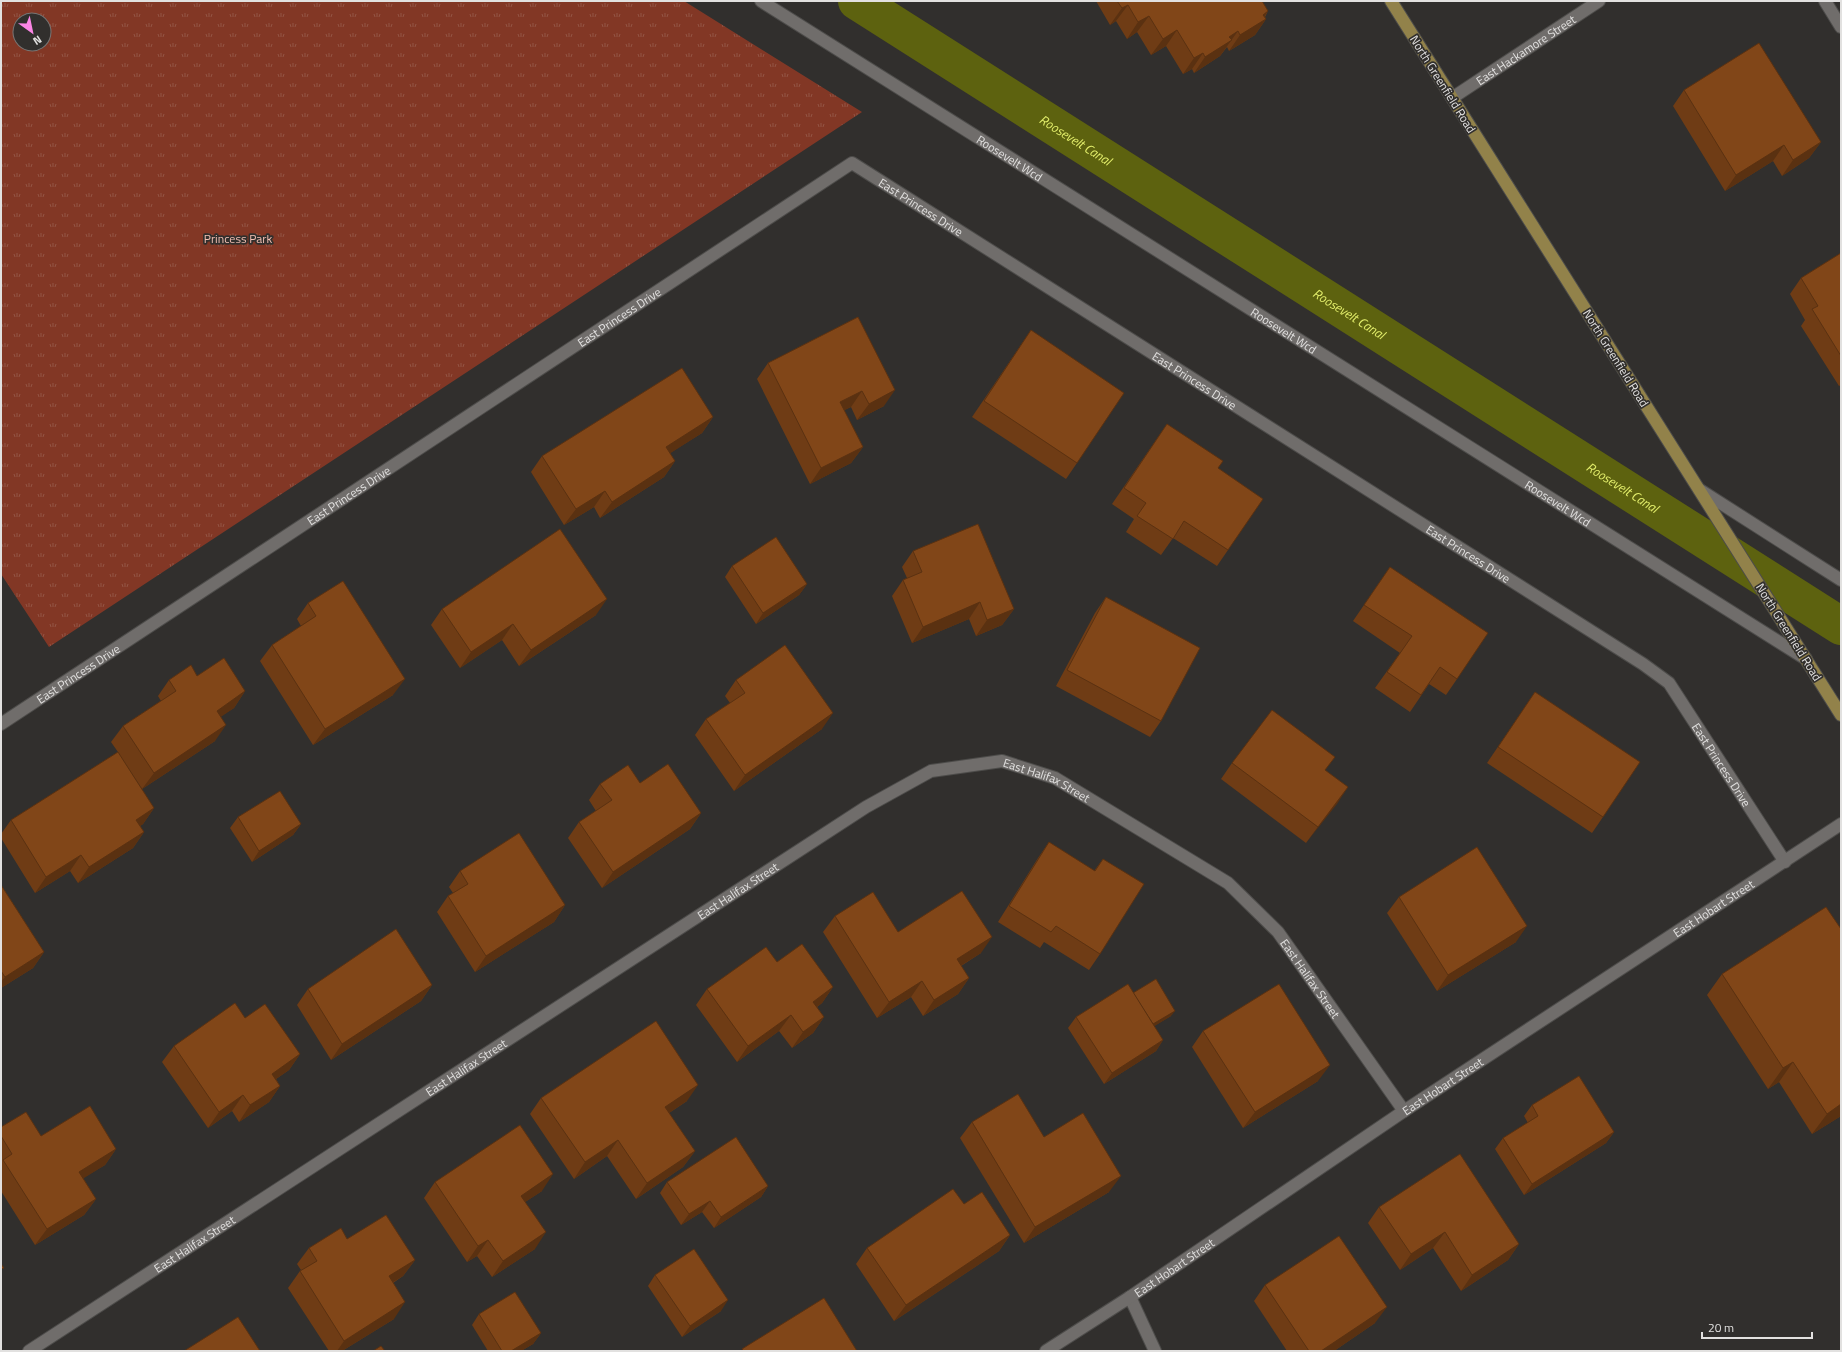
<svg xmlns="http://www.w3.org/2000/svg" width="1842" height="1352" font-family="'Titillium Web',sans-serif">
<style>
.park{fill:url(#park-tufts);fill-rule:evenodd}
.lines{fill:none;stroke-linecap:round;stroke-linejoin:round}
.canal{stroke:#5d620f;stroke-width:38}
.minor-casing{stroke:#4d4c4a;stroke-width:14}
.major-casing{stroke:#4d4c4a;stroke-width:14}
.minor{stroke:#706d6b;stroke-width:12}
.major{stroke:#92824a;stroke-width:12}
.wall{fill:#6f3c15}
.shaded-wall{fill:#5a3111}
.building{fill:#814618;stroke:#5a3111}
.labels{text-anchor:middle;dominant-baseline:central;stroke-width:3.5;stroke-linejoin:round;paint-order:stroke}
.street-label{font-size:12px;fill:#e2e1e0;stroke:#312f2d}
.park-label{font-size:12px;fill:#f3c0b3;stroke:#312f2d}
.water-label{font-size:13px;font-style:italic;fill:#e4ef6c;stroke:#312f2d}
</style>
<defs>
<pattern id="park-tufts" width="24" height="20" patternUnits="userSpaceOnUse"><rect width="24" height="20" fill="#823725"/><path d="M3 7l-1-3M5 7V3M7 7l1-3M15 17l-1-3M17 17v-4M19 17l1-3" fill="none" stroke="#935444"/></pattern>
</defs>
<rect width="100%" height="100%" fill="#312f2d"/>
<path class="park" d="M 1,1 L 684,1 L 862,112 L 49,647 L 1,574 ZM 20,20 L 44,20 L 44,44 L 20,44 Z"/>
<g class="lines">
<path class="canal" id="s1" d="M 857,1 L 1841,626"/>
<g class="minor-casing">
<g id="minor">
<path id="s2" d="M 761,1 L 1806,659"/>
<path d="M 1825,1 L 1841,27"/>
<path id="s3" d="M 1452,98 L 1599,1"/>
<path d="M 1700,490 L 1841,580"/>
<path id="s4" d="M 1,724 L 852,163 L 1643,664 L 1669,683 L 1785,862"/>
<path d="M 1130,1297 L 1155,1351"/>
<path id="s5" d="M 29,1351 L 866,807 L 931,771 L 1002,761 L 1055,778 L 1228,883 L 1278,932 L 1404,1111"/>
<path id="s6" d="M 1046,1351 L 1130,1297 L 1404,1111 L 1841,824"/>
</g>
</g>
<g class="major-casing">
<path id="major" d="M 1391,1 L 1841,715"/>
</g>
<use href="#minor" class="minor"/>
<use href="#major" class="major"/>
</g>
<g class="wall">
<path d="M 1096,1 L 1262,1 L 1268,11 L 1265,17 L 1266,19 L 1255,35 L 1229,51 L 1227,47 L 1220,56 L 1194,73 L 1192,69 L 1183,74 L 1166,46 L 1151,55 L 1137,32 L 1127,39 L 1116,21 L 1110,25 Z"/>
<path d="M 1684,90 L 1821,142 L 1809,158 L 1782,176 L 1773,161 L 1725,191 L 1673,106 Z"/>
<path d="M 1841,253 L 1841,385 L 1839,386 L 1801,326 L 1805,320 L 1790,294 L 1801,278 Z"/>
<path d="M 858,317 L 884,406 L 857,420 L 851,407 L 844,410 L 863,447 L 851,463 L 810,484 L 757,379 L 768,363 Z"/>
<path d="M 1031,330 L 1077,463 L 1066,479 L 972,417 Z"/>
<path d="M 713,417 L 702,433 L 670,453 L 675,461 L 664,477 L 600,518 L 594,507 L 564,525 L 531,472 L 542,456 Z"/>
<path d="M 1167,424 L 1218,468 L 1228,550 L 1217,566 L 1173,538 L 1161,555 L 1126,532 L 1134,519 L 1112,504 Z"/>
<path d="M 913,551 L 1014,609 L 1002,625 L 976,636 L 969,619 L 912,643 L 892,596 L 903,580 L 907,578 L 902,567 Z"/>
<path d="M 732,566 L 807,584 L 799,595 L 756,624 L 725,577 Z"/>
<path d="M 1390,567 L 1457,679 L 1446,695 L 1429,684 L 1410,712 L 1375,688 L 1400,653 L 1353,621 Z"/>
<path d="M 1106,597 L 1161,721 L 1150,737 L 1056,686 L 1095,613 Z"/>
<path d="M 308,603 L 393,695 L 313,745 L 260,661 L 272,645 L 301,626 L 297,619 Z"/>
<path d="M 442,609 L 596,615 L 519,666 L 502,640 L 460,668 L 431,625 Z"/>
<path d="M 197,676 L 245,691 L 234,708 L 221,716 L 215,741 L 142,789 L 126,765 L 154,808 L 143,824 L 140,826 L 144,832 L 133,848 L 78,883 L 70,871 L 35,893 L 1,838 L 1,834 L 11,820 L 118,752 L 111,742 L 123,726 L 161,701 L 158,696 L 169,680 Z"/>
<path d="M 736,680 L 822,729 L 734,791 L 695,735 L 706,719 L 730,703 L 725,696 Z"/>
<path d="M 1535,692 L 1603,817 L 1592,833 L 1487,763 Z"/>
<path d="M 1232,763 L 1326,771 L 1348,787 L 1306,843 L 1221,779 Z"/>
<path d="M 640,783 L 701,813 L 690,829 L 602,888 L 568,838 L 579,822 L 596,811 L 589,800 L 600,784 Z"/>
<path d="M 238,817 L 301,824 L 293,835 L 252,862 L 230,828 Z"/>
<path d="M 1049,842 L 1094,871 L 1103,859 L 1100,954 L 1089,970 L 1044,942 L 1040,948 L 998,922 L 1038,858 Z"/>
<path d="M 460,871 L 565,905 L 554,922 L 475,972 L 437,912 L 448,896 L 453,893 L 449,887 Z"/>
<path d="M 1,885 L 44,952 L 33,968 L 1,988 Z"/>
<path d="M 1399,897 L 1516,942 L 1437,991 L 1387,913 Z"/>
<path d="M 835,916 L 898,932 L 981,953 L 961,966 L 969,978 L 958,994 L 923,1016 L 911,997 L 877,1018 L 823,932 Z"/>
<path d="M 1841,929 L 1841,1116 L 1812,1134 L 1779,1082 L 1768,1089 L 1707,995 L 1722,974 Z"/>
<path d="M 432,985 L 421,1001 L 331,1060 L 297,1005 L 308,989 Z"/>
<path d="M 833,987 L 822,1003 L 817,1007 L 824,1017 L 813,1033 L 792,1048 L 779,1031 L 737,1062 L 696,1005 L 707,989 Z"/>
<path d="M 1133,993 L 1171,1016 L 1154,1026 L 1163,1040 L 1156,1051 L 1104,1084 L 1068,1028 L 1076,1017 Z"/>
<path d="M 245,1018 L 300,1054 L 289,1070 L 276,1079 L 280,1086 L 269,1102 L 239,1122 L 232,1111 L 208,1128 L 162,1062 L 174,1046 Z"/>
<path d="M 1203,1031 L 1318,1081 L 1243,1128 L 1192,1047 Z"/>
<path d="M 541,1098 L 687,1101 L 669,1113 L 695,1151 L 683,1167 L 636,1199 L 607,1156 L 574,1179 L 530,1114 Z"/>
<path d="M 1532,1105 L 1614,1132 L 1606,1143 L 1524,1195 L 1495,1149 L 1503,1138 L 1528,1123 L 1524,1116 Z"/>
<path d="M 972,1122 L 1044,1137 L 1109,1192 L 1024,1243 L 960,1138 Z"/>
<path d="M 1,1127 L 41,1136 L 116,1149 L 105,1165 L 83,1178 L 96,1199 L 84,1215 L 35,1245 L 1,1191 Z"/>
<path d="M 435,1182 L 542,1191 L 525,1202 L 535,1249 L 492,1277 L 477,1256 L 467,1262 L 424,1198 Z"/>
<path d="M 667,1182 L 768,1186 L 761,1197 L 714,1228 L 702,1212 L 681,1225 L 660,1193 Z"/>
<path d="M 1379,1207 L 1519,1244 L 1508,1260 L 1461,1291 L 1433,1248 L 1400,1270 L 1368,1223 Z"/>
<path d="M 1010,1235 L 999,1251 L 894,1321 L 856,1264 L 867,1248 Z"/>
<path d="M 347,1239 L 415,1260 L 403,1276 L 393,1283 L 394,1319 L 342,1351 L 329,1351 L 288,1288 L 300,1271 L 301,1270 L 297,1264 L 309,1248 Z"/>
<path d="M 655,1275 L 721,1311 L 682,1337 L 648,1286 Z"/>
<path d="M 1265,1285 L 1375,1323 L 1334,1351 L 1287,1351 L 1254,1301 Z"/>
<path d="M 479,1314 L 541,1333 L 533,1344 L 521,1351 L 488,1351 L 472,1325 Z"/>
</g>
<g class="shaded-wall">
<path d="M 1128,5 L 1116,21 L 1110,25 L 1122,8 Z"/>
<path d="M 1268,11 L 1260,23 L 1266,19 L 1255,35 L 1229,51 L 1240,35 L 1263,15 Z"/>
<path d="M 1149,16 L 1137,32 L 1127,39 L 1138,22 Z"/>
<path d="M 1177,30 L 1166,46 L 1151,55 L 1163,39 Z"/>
<path d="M 1238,31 L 1220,56 L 1194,73 L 1205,57 L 1229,37 Z"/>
<path d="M 1203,53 L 1192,69 L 1183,74 L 1194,58 Z"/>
<path d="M 1821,142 L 1809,158 L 1782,176 L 1793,160 Z"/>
<path d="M 1784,145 L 1773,161 L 1725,191 L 1736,175 Z"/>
<path d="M 895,390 L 884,406 L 857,420 L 869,404 Z"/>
<path d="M 862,391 L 851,407 L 829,418 L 840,402 Z"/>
<path d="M 713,417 L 702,433 L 655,463 L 666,447 Z"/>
<path d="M 863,447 L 851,463 L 810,484 L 821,468 Z"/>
<path d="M 675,461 L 664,477 L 600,518 L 612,502 Z"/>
<path d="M 605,491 L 594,507 L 564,525 L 576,509 Z"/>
<path d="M 807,584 L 799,595 L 756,624 L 763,613 Z"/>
<path d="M 607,599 L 596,615 L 519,666 L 531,650 Z"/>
<path d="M 980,602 L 969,619 L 912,643 L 923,627 Z"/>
<path d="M 1014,609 L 1002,625 L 976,636 L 987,620 Z"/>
<path d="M 513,624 L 502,640 L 460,668 L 471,652 Z"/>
<path d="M 405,679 L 393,695 L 313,745 L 325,729 Z"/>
<path d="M 245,691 L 234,708 L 206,727 L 217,711 Z"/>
<path d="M 833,713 L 822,729 L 734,791 L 745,775 Z"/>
<path d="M 226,725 L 215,741 L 142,789 L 154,773 Z"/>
<path d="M 1348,787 L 1337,804 L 1306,843 Z"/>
<path d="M 154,808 L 143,824 L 125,836 L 136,820 Z"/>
<path d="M 701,813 L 690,829 L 602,888 L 613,872 Z"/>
<path d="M 301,824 L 293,835 L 252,862 L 259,851 Z"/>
<path d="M 144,832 L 133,848 L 78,883 L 89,867 Z"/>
<path d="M 81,855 L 70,871 L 35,893 L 46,877 Z"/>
<path d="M 565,905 L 554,922 L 475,972 L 486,956 Z"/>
<path d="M 1527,926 L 1516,942 L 1437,991 L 1448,975 Z"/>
<path d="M 992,937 L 981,953 L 946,975 L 957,959 Z"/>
<path d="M 44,952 L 33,968 L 1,988 L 1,982 L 5,977 Z"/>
<path d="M 969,978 L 958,994 L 923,1016 L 934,1000 Z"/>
<path d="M 922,981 L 911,997 L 877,1018 L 889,1002 Z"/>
<path d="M 432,985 L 421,1001 L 331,1060 L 342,1044 Z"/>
<path d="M 833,987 L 822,1003 L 802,1018 L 813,1002 Z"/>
<path d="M 1175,1011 L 1171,1016 L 1145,1032 L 1149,1026 Z"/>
<path d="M 791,1015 L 779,1031 L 737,1062 L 748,1046 Z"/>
<path d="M 824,1017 L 813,1033 L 792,1048 L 803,1032 Z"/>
<path d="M 1163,1040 L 1156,1051 L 1104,1084 L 1112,1073 Z"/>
<path d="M 300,1054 L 289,1070 L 260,1090 L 272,1074 Z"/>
<path d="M 1793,1062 L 1779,1082 L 1768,1089 L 1783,1068 Z"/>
<path d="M 1330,1065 L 1318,1081 L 1243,1128 L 1255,1112 Z"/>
<path d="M 698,1085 L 687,1101 L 654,1123 L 665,1107 Z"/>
<path d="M 280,1086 L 269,1102 L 239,1122 L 250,1105 Z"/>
<path d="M 243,1095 L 232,1111 L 208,1128 L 219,1112 Z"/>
<path d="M 1841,1104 L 1841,1116 L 1812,1134 L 1827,1114 Z"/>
<path d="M 1614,1132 L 1606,1143 L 1524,1195 L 1532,1184 Z"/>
<path d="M 618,1140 L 607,1156 L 574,1179 L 585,1162 Z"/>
<path d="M 116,1149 L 105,1165 L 68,1188 L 79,1172 Z"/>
<path d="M 695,1151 L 683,1167 L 636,1199 L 647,1183 Z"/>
<path d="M 553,1174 L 542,1191 L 510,1212 L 521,1196 Z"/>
<path d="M 1121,1176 L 1109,1192 L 1024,1243 L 1035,1227 Z"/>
<path d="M 768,1186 L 761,1197 L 714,1228 L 721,1217 Z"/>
<path d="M 96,1199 L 84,1215 L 35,1245 L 47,1229 Z"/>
<path d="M 710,1201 L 702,1212 L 681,1225 L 689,1214 Z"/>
<path d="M 546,1232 L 535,1249 L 492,1277 L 503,1261 Z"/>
<path d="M 1445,1232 L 1433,1248 L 1400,1270 L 1411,1254 Z"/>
<path d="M 1010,1235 L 999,1251 L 894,1321 L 906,1305 Z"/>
<path d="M 488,1240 L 477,1256 L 467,1262 L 478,1246 Z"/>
<path d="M 1519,1244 L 1508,1260 L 1461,1291 L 1472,1275 Z"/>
<path d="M 415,1260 L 403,1276 L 377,1292 L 389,1276 Z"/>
<path d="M 728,1300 L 721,1311 L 682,1337 L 690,1326 Z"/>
<path d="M 405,1302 L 394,1319 L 342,1351 L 337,1351 L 344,1341 Z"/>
<path d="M 1387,1307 L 1375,1323 L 1334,1351 L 1321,1351 Z"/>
<path d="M 541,1333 L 533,1344 L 521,1351 L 511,1351 Z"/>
</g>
<g class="building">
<path d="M 1117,1 L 1262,1 L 1268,11 L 1263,15 L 1266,19 L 1240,35 L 1238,31 L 1229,37 L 1232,40 L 1205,57 L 1203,53 L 1194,58 L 1177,30 L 1163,39 L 1149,16 L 1138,22 L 1128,5 L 1122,8 Z"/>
<path d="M 1759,43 L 1821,142 L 1793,160 L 1784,145 L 1736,175 L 1684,90 Z"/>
<path d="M 1841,253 L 1841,356 L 1812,309 L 1818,306 L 1801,278 Z"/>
<path d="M 858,317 L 895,390 L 869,404 L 862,391 L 840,402 L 863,447 L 821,468 L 768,363 Z"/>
<path d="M 1031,330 L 1124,393 L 1077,463 L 984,401 Z"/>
<path d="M 682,368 L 713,417 L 666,447 L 675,461 L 612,502 L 605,491 L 576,509 L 542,456 Z"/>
<path d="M 1167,424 L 1223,461 L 1218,468 L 1263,499 L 1228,550 L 1184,521 L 1173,539 L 1137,516 L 1146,503 L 1124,488 Z"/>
<path d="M 978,524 L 1014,609 L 987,620 L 980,602 L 923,627 L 903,580 L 922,572 L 913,551 Z"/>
<path d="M 560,529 L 607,599 L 531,650 L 513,624 L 471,652 L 442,609 Z"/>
<path d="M 776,537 L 807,584 L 763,613 L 732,566 Z"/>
<path d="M 1390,567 L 1488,633 L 1457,679 L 1440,667 L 1421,695 L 1387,672 L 1412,636 L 1364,605 Z"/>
<path d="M 343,581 L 405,679 L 325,729 L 272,645 L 316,616 L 308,603 Z"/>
<path d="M 1106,597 L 1200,648 L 1161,721 L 1067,670 Z"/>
<path d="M 785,645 L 833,713 L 745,775 L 706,719 L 745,693 L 736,680 Z"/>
<path d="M 224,658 L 245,691 L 217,711 L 226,725 L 154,773 L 123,726 L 176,691 L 169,680 L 191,665 L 197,676 Z"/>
<path d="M 1535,692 L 1640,762 L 1603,817 L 1498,747 Z"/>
<path d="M 1272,710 L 1335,757 L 1325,770 L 1348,787 L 1318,827 L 1232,763 Z"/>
<path d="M 118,752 L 154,808 L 136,820 L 144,832 L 89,867 L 81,855 L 46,877 L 11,820 Z"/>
<path d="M 668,764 L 701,813 L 613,872 L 579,822 L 612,800 L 600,784 L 628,765 L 640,783 Z"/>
<path d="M 280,791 L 301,824 L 259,851 L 238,817 Z"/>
<path d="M 519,833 L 565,905 L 486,956 L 448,896 L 468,884 L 460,871 Z"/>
<path d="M 1049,842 L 1095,871 L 1103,859 L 1144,884 L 1100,954 L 1056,926 L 1051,932 L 1009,906 Z"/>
<path d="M 1477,847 L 1527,926 L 1448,975 L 1399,897 Z"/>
<path d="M 1,885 L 44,952 L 5,977 L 1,971 Z"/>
<path d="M 962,891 L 992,937 L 957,959 L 969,978 L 934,1000 L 922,981 L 889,1002 L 835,916 L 873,892 L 898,932 Z"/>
<path d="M 1826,907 L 1841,929 L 1841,1104 L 1827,1114 L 1793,1062 L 1783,1068 L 1722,974 Z"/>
<path d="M 396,929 L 432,985 L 342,1044 L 308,989 Z"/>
<path d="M 802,944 L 833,987 L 813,1002 L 824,1017 L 803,1032 L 791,1015 L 748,1046 L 707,989 L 766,947 L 777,962 Z"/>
<path d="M 1156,979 L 1175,1011 L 1153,1024 L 1133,993 Z"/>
<path d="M 1128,984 L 1163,1040 L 1112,1073 L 1076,1017 Z"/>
<path d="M 1279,984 L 1330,1065 L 1255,1112 L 1203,1031 Z"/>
<path d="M 235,1003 L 245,1018 L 265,1004 L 300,1054 L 272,1074 L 280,1086 L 250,1105 L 243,1095 L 219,1112 L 174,1046 Z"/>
<path d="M 656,1021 L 698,1085 L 665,1107 L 695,1151 L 647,1183 L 618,1140 L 585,1162 L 541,1098 Z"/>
<path d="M 1579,1076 L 1614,1132 L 1532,1184 L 1503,1138 L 1538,1116 L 1532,1105 Z"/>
<path d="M 1018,1094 L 1044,1137 L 1083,1113 L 1121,1176 L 1035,1227 L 972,1122 Z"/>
<path d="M 90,1106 L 116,1149 L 79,1172 L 96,1199 L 47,1229 L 3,1160 L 12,1154 L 1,1136 L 1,1127 L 26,1112 L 41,1136 Z"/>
<path d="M 520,1125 L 553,1174 L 521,1196 L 546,1232 L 503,1261 L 488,1240 L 478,1246 L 435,1182 Z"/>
<path d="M 736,1137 L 768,1186 L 721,1217 L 710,1201 L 689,1214 L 667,1182 Z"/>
<path d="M 1460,1154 L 1519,1244 L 1472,1275 L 1445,1232 L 1411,1254 L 1379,1207 Z"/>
<path d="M 953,1189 L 964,1204 L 982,1192 L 1010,1235 L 906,1305 L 867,1248 Z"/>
<path d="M 386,1215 L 415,1260 L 389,1276 L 405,1302 L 344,1341 L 300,1271 L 317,1261 L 309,1248 L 341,1228 L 347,1239 Z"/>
<path d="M 1339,1236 L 1387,1307 L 1321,1351 L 1309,1351 L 1265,1285 Z"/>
<path d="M 694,1249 L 728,1300 L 690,1326 L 655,1275 Z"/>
<path d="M 1,1264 L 4,1268 L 1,1269 Z"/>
<path d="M 515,1292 L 541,1333 L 511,1351 L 502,1351 L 479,1314 Z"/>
<path d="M 824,1298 L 857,1351 L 744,1351 L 742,1349 Z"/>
<path d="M 238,1317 L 260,1351 L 184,1351 Z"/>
<path d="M 381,1346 L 385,1351 L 373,1351 Z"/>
</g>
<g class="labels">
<g class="street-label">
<text stroke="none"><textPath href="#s3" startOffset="88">East Hackamore Street</textPath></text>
<text transform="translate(1443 84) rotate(58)">North Greenfield Road</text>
<text stroke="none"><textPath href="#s2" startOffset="294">Roosevelt Wcd</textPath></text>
<text stroke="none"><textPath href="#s4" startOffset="1101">East Princess Drive</textPath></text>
<text stroke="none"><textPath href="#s4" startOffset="740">East Princess Drive</textPath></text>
<text stroke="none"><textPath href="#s2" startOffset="618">Roosevelt Wcd</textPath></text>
<text transform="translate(1616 358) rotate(58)">North Greenfield Road</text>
<text stroke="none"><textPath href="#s4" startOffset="1425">East Princess Drive</textPath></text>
<text stroke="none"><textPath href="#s4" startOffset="416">East Princess Drive</textPath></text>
<text stroke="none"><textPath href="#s2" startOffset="942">Roosevelt Wcd</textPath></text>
<text stroke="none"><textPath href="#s4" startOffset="1749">East Princess Drive</textPath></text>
<text transform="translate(1789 632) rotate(58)">North Greenfield Road</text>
<text stroke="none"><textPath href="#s4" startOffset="92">East Princess Drive</textPath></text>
<text stroke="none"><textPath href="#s4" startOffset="2085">East Princess Drive</textPath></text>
<text stroke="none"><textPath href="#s5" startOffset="1193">East Halifax Street</textPath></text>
<text stroke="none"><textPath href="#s5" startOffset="845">East Halifax Street</textPath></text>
<text stroke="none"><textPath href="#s6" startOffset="801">East Hobart Street</textPath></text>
<text stroke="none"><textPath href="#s5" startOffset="1529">East Halifax Street</textPath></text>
<text stroke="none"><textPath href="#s5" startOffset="521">East Halifax Street</textPath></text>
<text stroke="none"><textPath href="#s6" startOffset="477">East Hobart Street</textPath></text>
<text stroke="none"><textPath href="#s5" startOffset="197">East Halifax Street</textPath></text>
<text stroke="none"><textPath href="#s6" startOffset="153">East Hobart Street</textPath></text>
</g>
<g class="park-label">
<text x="238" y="238">Princess Park</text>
</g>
<g class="water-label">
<text stroke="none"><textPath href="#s1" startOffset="259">Roosevelt Canal</textPath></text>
<text stroke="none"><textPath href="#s1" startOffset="583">Roosevelt Canal</textPath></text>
<text stroke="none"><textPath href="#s1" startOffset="907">Roosevelt Canal</textPath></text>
</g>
</g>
<rect width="1842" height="1352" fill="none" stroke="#e2e1e0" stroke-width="4"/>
<g transform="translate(32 32) rotate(147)"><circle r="19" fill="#312f2d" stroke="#787675"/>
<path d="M0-3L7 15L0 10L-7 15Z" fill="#fb86e5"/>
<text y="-6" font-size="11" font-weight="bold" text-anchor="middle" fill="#e2e1e0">N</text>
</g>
<path d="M1702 1332v6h110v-6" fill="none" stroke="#e2e1e0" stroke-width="2"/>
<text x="1708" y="1332" font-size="12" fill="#e2e1e0" stroke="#312f2d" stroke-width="3" paint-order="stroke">20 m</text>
</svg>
